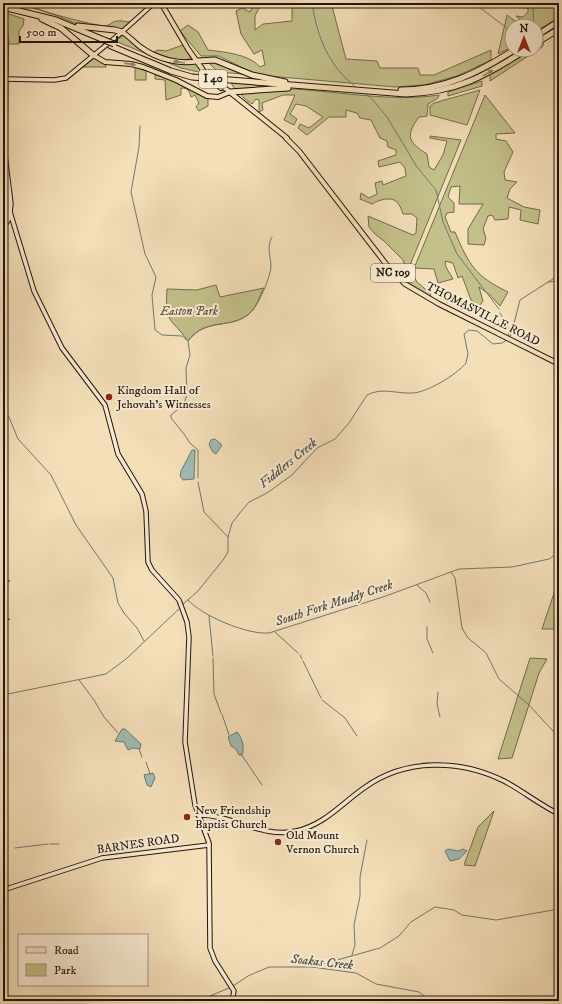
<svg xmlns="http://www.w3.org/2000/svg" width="562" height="1004" font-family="'IM FELL DW Pica',serif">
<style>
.green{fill:#c3c08a;stroke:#726a4b}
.water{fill:#9dbcb6;stroke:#6c7972}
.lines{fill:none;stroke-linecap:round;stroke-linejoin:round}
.stream{stroke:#6c7972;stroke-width:1}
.secondary-casing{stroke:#22140c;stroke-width:5.5}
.primary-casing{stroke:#22140c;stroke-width:6}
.highway-casing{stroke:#22140c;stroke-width:7}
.secondary{stroke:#f8ead2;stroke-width:3.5}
.primary{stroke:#f4dfb9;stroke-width:4}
.highway{stroke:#f4dfb9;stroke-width:5}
.rail{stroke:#22140c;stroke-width:1;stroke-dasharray:7 7;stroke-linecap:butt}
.primary-bridge-casing{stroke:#22140c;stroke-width:6;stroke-linecap:butt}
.highway-bridge-casing{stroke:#22140c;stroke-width:7;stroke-linecap:butt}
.primary-bridge{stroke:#f4dfb9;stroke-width:4}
.highway-bridge{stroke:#f4dfb9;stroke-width:5}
.oneway{fill:#96846b}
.poi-dot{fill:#8f2418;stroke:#f8ead2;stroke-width:1.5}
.labels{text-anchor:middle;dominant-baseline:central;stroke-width:4;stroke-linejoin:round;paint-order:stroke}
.shield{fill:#f8ead2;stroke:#625447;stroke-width:1}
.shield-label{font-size:11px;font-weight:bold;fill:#22140c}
.park-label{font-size:12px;font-style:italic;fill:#5a5038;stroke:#f8ead2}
.street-label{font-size:12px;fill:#22140c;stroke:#f8ead2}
.poi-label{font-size:12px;fill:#22140c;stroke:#f8ead2;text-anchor:start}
.water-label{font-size:13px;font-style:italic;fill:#4d4f48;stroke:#f8ead2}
</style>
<rect width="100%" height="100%" fill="#f4dfb9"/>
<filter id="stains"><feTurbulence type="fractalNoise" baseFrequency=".005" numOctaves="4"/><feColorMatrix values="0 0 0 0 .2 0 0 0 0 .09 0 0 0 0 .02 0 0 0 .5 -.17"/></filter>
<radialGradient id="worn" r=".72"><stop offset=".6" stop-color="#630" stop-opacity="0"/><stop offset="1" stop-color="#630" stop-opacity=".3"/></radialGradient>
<g class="green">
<path d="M 17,3 L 26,3 C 30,9 95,26 106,26 C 110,25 113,21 117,21 C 121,20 126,22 130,22 L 121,30 L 77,24 L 58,16 Z"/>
<path d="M 252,3 L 258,3 L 260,6 L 255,16 L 255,30 L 263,24 L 292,21 L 292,7 L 275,7 L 275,3 L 348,3 L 332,6 L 346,59 L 377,61 L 380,68 L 418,68 L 420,75 L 434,75 L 491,50 L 491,60 L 457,76 L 424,85 L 395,87 L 257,75 L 219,56 L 201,56 L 180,31 L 188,25 L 198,32 L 208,50 C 224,52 249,54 260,67 L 265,65 L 262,50 L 254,54 L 241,34 L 236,11 L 242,8 L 250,12 L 252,8 Z"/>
<path d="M 509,3 L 559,3 L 559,18 L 536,31 L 536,26 L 529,26 L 516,16 L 523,17 L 528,12 L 528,8 L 508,7 Z"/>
<path d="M 6,13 L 24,19 L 23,26 L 19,31 L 19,44 L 9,44 Z"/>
<path d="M 507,15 L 522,26 L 512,26 L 512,47 L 498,54 Z"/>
<path d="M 124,35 C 143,51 168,68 195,63 L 203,73 L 181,68 L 115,41 Z"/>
<path d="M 542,42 L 544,44 L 542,47 L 490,81 L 490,74 L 529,50 L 536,50 L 536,46 Z"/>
<path d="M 183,45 L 191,58 C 179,64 165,56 154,52 L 158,50 L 166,51 Z"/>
<path d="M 94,58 L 105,63 L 106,67 L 83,67 Z"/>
<path d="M 207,61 C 218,60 233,68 242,74 L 218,72 Z"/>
<path d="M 135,67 L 146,71 L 146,80 L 135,80 Z"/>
<path d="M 155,74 L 174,81 L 208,98 L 208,106 L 199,111 L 196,107 L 199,103 L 195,95 L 191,97 C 189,90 188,88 181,88 L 181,95 L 166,100 L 165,80 L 155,79 Z"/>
<path d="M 482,81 L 482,86 L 448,96 L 448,92 Z"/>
<path d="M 231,83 L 264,85 L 263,87 L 235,89 Z"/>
<path d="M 295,89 C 341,92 393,102 439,95 L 438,98 L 428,104 L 427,116 L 419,117 C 405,136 408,142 427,154 L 429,167 L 434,170 L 443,155 L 447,141 L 430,138 L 430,136 L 461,140 L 404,280 L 401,277 L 406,269 L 403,260 L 384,241 L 375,234 L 369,227 L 368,216 L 413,235 L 416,233 L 417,218 L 412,214 L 403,214 C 402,211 400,205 397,202 C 391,196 378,200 372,204 L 360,199 L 361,193 L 369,198 L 377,194 L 375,183 L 382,181 L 383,185 L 406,176 L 405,168 L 400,162 L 379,167 L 378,161 L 396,155 L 396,150 L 388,147 L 387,141 L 380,138 L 371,120 L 360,118 L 357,113 L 346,110 L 346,117 L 329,117 L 307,135 L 298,128 L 300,124 L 309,128 L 323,117 L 306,106 L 296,104 L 290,114 L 297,119 L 294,125 L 284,120 L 295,95 L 283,95 L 262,103 L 263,110 L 259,112 L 259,100 L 256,99 L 252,104 L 244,98 L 240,93 Z"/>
<path d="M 480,90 L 467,125 L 430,115 L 430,106 L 434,103 Z"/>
<path d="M 485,95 L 515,133 L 496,134 L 496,139 L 506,141 L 513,152 L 504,172 L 505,180 L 517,182 L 510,189 L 507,198 L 524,207 L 540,210 L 538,224 L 520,220 L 521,210 L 509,207 L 508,219 L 495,220 L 492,215 L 488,216 L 483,229 L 486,238 L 484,245 L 468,244 L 468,229 L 483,204 L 459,204 L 460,186 L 451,187 L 448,197 L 454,203 L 454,212 L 447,213 L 445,217 L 451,232 L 455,232 C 469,265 475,276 508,292 L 500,306 L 490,295 L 479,287 L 483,301 L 479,306 L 471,300 L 462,276 L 458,278 L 453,263 L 445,261 L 446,267 L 453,279 L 438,283 L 434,269 L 415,268 L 413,275 L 417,282 L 431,294 L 430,296 L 408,283 Z"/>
<path d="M 216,285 L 220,297 L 264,288 C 259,296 258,305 251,312 C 232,331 207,316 188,341 C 170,316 165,325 167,289 L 197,290 Z"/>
<path d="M 559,578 L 559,614 L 554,629 L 542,629 Z"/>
<path d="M 530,658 L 547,659 L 539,673 L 512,758 L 498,759 Z"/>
<path d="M 494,811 L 475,866 L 464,865 L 478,827 Z"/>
</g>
<g class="water">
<path d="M 215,439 L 222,445 L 216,454 L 213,452 L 209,445 L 211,440 Z"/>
<path d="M 192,450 L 195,450 L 194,479 L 183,480 L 180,476 L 181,471 Z"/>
<path d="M 122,729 L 125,729 L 141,744 L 140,749 L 133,748 L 128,750 L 124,742 L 115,741 Z"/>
<path d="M 237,732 C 242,737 245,749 242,755 L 239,755 L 236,749 L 231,746 L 228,737 Z"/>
<path d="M 153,773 L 155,778 L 151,787 L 147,785 L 144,775 Z"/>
<path d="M 448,849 L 458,851 L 463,849 L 467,851 L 459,859 L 450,861 L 445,851 Z"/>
</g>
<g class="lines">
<g class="stream">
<path d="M 312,3 C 317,37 329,67 357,88"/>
<path d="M 474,3 L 512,32"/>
<path d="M 534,26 L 533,9 L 536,3"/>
<path d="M 365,93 L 373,100 L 387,117 L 417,167 L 436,190 L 443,222 L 457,254 L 499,309"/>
<path d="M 140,126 L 139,147 L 131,192 L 145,254 L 156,277 L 152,295 L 155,330 L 162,335 L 182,336 L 188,341 L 190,355 L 186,368 L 187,395 L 182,408 L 177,410 L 171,415 L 171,418 L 184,434 L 190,443 L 198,450 L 198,478"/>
<path d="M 548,282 L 559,281"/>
<path d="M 500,313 L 508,328 L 509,336"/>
<path d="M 509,337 L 511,335 L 520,300 L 559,275"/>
<path d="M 189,340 C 205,317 233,330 251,312 C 259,304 270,278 271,267 C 271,257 266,247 272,237"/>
<path d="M 3,408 L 9,417 L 18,439 L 51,475 L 76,525 L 113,578 L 118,603 L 124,613 L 137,628 L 144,641"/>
<path d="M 198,482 L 204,512 L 228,537"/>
<path d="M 555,556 L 559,559"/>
<path d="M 451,572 L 455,578 L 462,628 L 468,638 L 485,652"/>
<path d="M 417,585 L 426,593 L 430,602"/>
<path d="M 188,600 C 202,616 248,635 269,633 L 383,597 L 459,569 L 512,567 L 549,559 L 559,552"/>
<path d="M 182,605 L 198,591 L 223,560 L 228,552 L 228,537 L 232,523 L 243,509 L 249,502 L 267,493 L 292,475 L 317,448 L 335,439 L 349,423 L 367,395 C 382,387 397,394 413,393 C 428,392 456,375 466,363 L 468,354 L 464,334 L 469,330 L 477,331 L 493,344 L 502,343 L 507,340"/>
<path d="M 209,616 L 213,656"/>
<path d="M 427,627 L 427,639 L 433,653"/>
<path d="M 275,632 L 298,653"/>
<path d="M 486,653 L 499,679 L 529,705 L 553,731 L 559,734"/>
<path d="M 300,655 L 302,659"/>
<path d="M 213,658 L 214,694 L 221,713"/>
<path d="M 303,661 L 321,698"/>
<path d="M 79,680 L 94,700 L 104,717 L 118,733"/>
<path d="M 438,692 L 437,704 L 440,717"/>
<path d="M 3,695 L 106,674 L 126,659 L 180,608"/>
<path d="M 322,700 L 345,718 L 357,736"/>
<path d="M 222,714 L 229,735"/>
<path d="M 139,749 L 142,757"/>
<path d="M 241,754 L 262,785"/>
<path d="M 146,762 L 150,774"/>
<path d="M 50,844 L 59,844"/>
<path d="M 15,848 L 48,844"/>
<path d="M 352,955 L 355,945 L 354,925 L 360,896 L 360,877 L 367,840"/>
<path d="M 312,967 L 380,948 L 399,936 L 411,922 L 435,907 L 454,910 L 462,915 L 496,920 L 559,909"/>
<path d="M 233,986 L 248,976 L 269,967 L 312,967 L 356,973 L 376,984 L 419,992 L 432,1001"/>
<path d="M 3,1000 L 10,1001"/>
<path d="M 198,1001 L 229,988"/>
</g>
<g class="secondary-casing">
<g id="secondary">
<path d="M 3,14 L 6,44 L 5,155 L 11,204 L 9,219 L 3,228"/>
<path d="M 5,79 L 54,80 L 66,78 L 122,32 L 154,3"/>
<path d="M 7,202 L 34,291 L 62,348 L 105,405 L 118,454 L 142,494 L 146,511 L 148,562 L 152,570 L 179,600 L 187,622 L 189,637 L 185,742 L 195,805 L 209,843 L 210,948 L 215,961 L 234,991 L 232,1001"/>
<path d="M 3,227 L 6,214 L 8,189"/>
<path d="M 198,815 C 232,814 262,839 296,831 C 324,825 341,804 364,788 C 405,758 460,759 504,781 C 523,791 540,805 559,814"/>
<path d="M 3,890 L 102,858 L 209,845"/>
</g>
</g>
<g class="primary-casing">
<g id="primary">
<path d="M 161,3 L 188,49 L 203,70"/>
<path d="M 122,32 C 129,36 135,43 142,48 C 157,59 180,65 198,61"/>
<path d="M 93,55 L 105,62 L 131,64 L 143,67 L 176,80 L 207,96 L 218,97 L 230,92"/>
<path d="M 214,82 L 221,88"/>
<path d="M 221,85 L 287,138"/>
<path d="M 286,138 L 299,151 L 386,264 L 405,284 L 439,304 L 559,364"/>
</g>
</g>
<g class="highway-casing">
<g id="highway">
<path d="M 3,7 L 56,20 L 104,40"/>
<path d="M 42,19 L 61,28 L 93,55"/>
<path d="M 78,26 L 115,30 L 122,32"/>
<path d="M 536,36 L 559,21"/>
<path d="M 536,43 L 559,29"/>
<path d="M 111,46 L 171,71 L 192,77 L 406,94 C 457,92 483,77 526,50"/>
<path d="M 198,61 L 215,60 L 252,75 L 285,82"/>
<path d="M 401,90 C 444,90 478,73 514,50"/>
<path d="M 230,92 L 288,88"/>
</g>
</g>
<use href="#secondary" class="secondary"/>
<use href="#primary" class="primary"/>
<use href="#highway" class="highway"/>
<g class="rail">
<path d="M 3,581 L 12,581"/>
<path d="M 3,614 L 5,614"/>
<path d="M 3,620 L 12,619"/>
</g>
<g class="primary-bridge-casing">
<path id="primary-bridge" d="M 207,71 L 221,85"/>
</g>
<g class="highway-bridge-casing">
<path id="highway-bridge" d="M 104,40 L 114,44"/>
</g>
<use href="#primary-bridge" class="primary-bridge"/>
<use href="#highway-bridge" class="highway-bridge"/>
</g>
<defs><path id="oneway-solid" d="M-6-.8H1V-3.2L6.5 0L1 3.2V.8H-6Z"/></defs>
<g class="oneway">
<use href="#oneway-solid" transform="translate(179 62) rotate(-171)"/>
<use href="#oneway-solid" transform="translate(130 64) rotate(8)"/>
<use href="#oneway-solid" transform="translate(488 73) rotate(-29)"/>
</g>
<g class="poi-dot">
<circle cx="109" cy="397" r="4"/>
<circle cx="187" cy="817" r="4"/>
<circle cx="278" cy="842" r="4"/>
</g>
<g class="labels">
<g class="shield">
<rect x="199" y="70" width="28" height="18" rx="3"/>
<rect x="371" y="264" width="44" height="18" rx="3"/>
</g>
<g class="shield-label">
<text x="213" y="79">I 40</text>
<text x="393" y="273">NC 109</text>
</g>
<g class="park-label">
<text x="189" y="311">Easton Park</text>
</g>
<g class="street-label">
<text transform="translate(483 314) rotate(27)">THOMASVILLE ROAD</text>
<text transform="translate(138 844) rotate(-8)">BARNES ROAD</text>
</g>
<g class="poi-label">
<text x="117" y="390">Kingdom Hall of<tspan x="117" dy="14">Jehovah’s Witnesses</tspan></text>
<text x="195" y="810">New Friendship<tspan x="195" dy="14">Baptist Church</tspan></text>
<text x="286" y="835">Old Mount<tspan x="286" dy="14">Vernon Church</tspan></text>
</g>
<g class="water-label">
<text transform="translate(288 463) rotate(-39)">Fiddlers Creek</text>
<text transform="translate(334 603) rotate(-18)">South Fork Muddy Creek</text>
<text transform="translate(322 962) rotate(6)">Soakas Creek</text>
</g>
</g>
<rect width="562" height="1004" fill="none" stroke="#f4dfb9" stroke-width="16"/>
<rect x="4" y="4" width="554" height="996" fill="none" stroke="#22140c" stroke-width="2"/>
<rect x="8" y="8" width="546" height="988" fill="none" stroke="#22140c"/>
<rect x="18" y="934" width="130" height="52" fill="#f8ead2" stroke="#a29483"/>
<rect x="26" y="947" width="20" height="6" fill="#f4dfb9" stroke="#a29483"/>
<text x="54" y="954" font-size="12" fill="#22140c">Road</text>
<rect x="26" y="964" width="20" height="12" fill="#c3c08a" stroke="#a29483"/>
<text x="54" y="974" font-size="12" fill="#22140c">Park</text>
<g transform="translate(524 38)"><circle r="19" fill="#f8ead2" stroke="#a29483"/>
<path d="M0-3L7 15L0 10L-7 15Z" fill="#8f2418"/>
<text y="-6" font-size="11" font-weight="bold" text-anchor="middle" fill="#22140c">N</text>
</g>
<path d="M20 36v6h97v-6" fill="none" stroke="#22140c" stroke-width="2"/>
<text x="26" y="36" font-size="12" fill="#22140c" stroke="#f8ead2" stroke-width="3" paint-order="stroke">500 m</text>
<rect width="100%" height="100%" filter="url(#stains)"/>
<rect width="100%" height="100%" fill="url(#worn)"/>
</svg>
